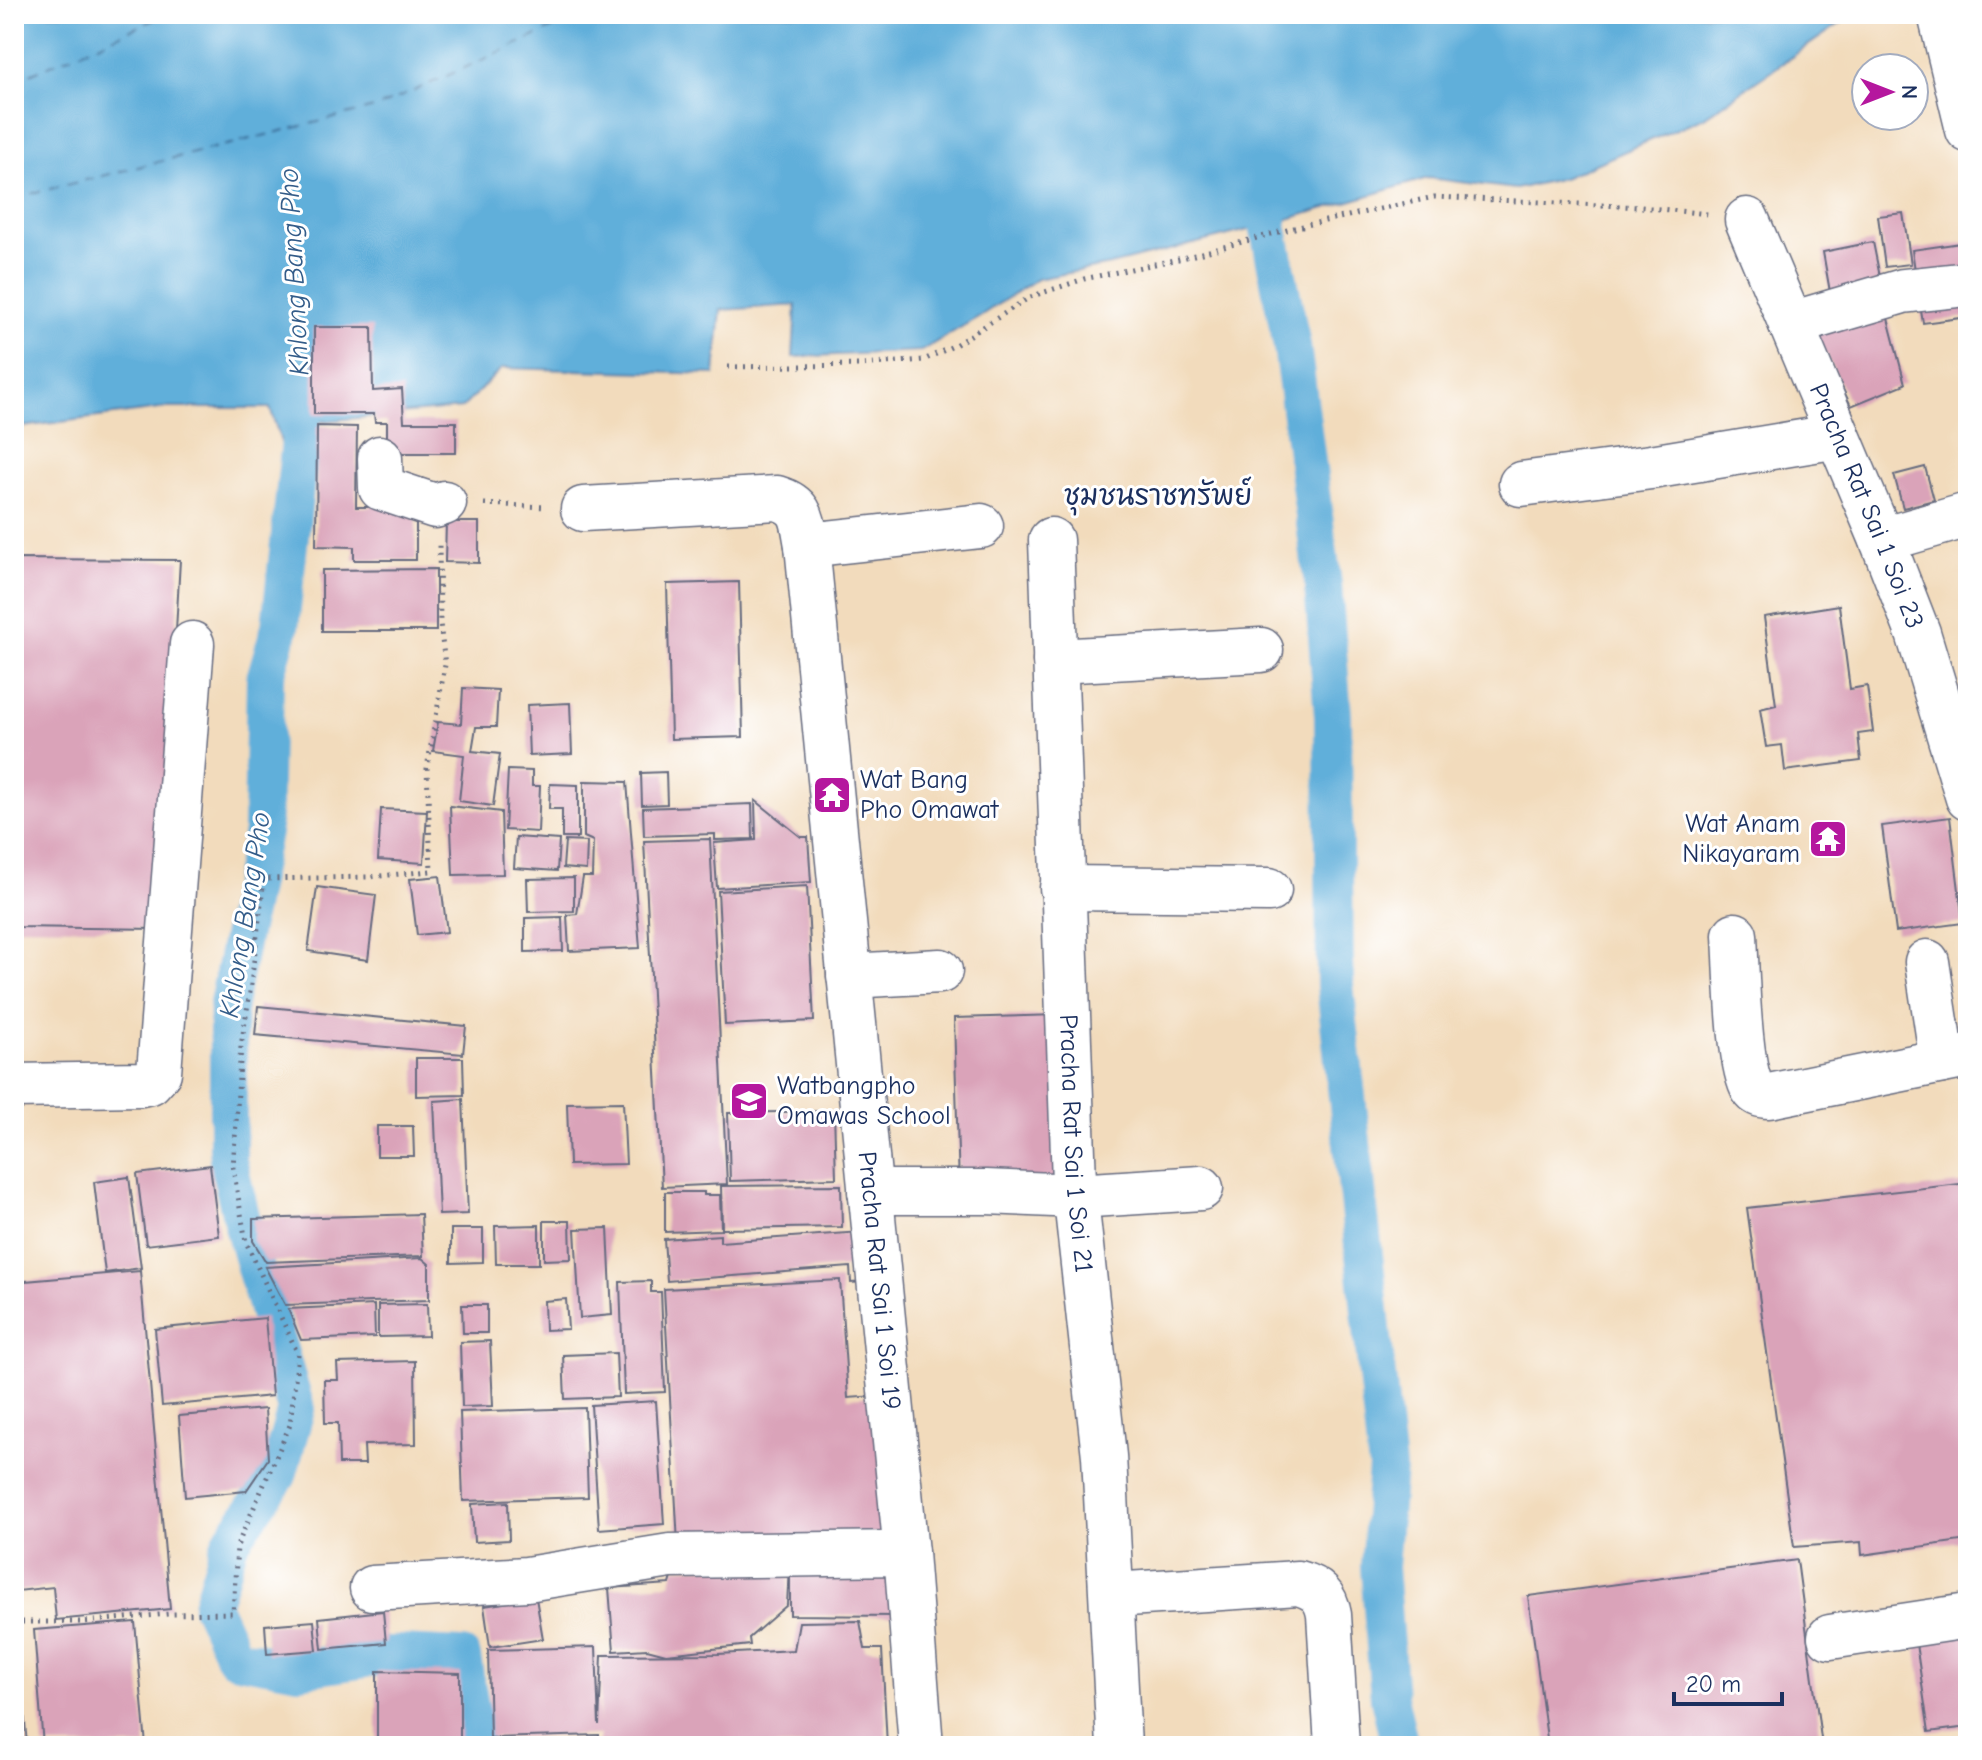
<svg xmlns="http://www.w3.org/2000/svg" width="1982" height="1760" font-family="'Comic Neue','Playpen Sans Thai',sans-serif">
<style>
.water{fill:#60afda;stroke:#3e6f9c;stroke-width:2}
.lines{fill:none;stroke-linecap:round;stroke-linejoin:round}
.canal{stroke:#60afda;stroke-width:38}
.ferry{stroke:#335c89;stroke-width:2;stroke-dasharray:10 8;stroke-linecap:butt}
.building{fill:#daa3b9}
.minor-casing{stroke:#666b7f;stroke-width:47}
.path{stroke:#666b7f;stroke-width:5;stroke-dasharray:2 6;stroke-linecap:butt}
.minor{stroke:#fff;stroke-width:44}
.labels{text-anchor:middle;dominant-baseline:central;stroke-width:6;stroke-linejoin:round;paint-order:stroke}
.street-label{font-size:26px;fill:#1b2f5e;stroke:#fff}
.poi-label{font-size:26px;fill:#1b2f5e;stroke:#fff;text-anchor:start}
.water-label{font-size:28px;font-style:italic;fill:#335c89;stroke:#fff}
.neighbourhood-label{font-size:28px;fill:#1b2f5e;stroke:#fff}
</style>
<rect width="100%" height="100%" fill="#fff"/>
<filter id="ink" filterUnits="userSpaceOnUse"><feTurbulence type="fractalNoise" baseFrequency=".0125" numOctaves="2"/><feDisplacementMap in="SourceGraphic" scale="16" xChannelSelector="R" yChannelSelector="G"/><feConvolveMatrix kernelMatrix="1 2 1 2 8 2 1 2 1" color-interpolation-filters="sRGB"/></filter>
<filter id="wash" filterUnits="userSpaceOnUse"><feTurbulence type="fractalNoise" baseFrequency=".006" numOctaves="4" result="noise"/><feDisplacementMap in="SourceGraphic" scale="32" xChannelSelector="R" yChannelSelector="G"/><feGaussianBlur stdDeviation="1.8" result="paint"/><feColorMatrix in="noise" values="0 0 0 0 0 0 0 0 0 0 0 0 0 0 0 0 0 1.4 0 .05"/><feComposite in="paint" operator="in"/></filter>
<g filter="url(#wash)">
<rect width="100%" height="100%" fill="#f2dbbc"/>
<path class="water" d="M 14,14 L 1854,14 L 1704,117 L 1563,178 L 1516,189 L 1428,178 L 1268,225 L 1110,265 L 1037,279 L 980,316 L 921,351 L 793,357 L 796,305 L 721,310 L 715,374 L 502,368 L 462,408 L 303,423 L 284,451 L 270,408 L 167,408 L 14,428 Z"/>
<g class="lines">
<g class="canal">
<path d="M 1266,173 L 1268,225 L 1292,346 L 1323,585 L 1333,716 L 1335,985 L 1387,1468 L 1379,1567 L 1389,1698 L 1400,1746"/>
<path d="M 300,373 L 302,423 L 280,627 L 265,679 L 262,832 L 228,1004 L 228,1161 L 244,1229 L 296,1409 L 278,1475 L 230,1543 L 211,1606 L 234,1657 L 299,1669 L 399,1654 L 462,1657 L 474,1732 L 473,1746"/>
</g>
<g class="ferry">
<path d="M 14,81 L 167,14"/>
<path d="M 14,198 L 378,107 L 584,14"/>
</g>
</g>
<g id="blocks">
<g class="building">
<path d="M 1903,213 L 1911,264 L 1885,267 L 1878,216 Z"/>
<path d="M 1873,242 L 1881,282 L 1830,292 L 1823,252 Z"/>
<path d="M 1968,242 L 1968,277 L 1917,284 L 1912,250 Z"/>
<path d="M 1968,293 L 1968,317 L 1923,323 L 1919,299 Z"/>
<path d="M 1884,303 L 1905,384 L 1851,406 L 1814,329 Z"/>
<path d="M 314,327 L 372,327 L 373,391 L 402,389 L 404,422 L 456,422 L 456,453 L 387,453 L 387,422 L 375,422 L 374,414 L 314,414 Z"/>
<path d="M 317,426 L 357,427 L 356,507 L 371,507 L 371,501 L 416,510 L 416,560 L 354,560 L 354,547 L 316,546 Z"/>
<path d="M 1925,467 L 1934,500 L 1903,508 L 1894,475 Z"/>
<path d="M 446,522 L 479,522 L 479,563 L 445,562 Z"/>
<path d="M 14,559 L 180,560 L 159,929 L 14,927 Z"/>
<path d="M 436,569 L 436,631 L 322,631 L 322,570 Z"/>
<path d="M 739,582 L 743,737 L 671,739 L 667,584 Z"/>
<path d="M 1839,605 L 1850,689 L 1867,686 L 1873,732 L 1858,734 L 1861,761 L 1785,771 L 1782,745 L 1766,747 L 1760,709 L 1776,705 L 1764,617 Z"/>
<path d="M 463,688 L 498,690 L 496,727 L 476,727 L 472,751 L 500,754 L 493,806 L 459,801 L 464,755 L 433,751 L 438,722 L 461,724 Z"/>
<path d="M 570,703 L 572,754 L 529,756 L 527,705 Z"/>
<path d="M 508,770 L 532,771 L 532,786 L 540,786 L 538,832 L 505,830 Z"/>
<path d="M 666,772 L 667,804 L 642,805 L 641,773 Z"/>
<path d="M 584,781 L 627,782 L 640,948 L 569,951 L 567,915 L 577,914 L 583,877 L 592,877 L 593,841 L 584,837 Z"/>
<path d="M 550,784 L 578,785 L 578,838 L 562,838 L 562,809 L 549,809 Z"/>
<path d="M 755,800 L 801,837 L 808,837 L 811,882 L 717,888 L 714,843 L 756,840 Z"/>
<path d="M 752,804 L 753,839 L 715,840 L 715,834 L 644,836 L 643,808 Z"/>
<path d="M 450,806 L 501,812 L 503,874 L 453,875 Z"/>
<path d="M 381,809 L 427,811 L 424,863 L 378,860 Z"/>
<path d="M 1950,817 L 1963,923 L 1896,932 L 1882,826 Z"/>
<path d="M 516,837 L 559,840 L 557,871 L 514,868 Z"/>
<path d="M 710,839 L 727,1184 L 662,1187 L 644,841 Z"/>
<path d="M 565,841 L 587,842 L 586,870 L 563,868 Z"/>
<path d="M 440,876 L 447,932 L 417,935 L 410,879 Z"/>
<path d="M 574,878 L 574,911 L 528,912 L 527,879 Z"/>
<path d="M 807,886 L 814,1021 L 725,1025 L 718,891 Z"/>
<path d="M 317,887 L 376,895 L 368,960 L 308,951 Z"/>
<path d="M 562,917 L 563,951 L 525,952 L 525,918 Z"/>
<path d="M 258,1006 L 466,1026 L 463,1054 L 255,1035 Z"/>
<path d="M 1059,1015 L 1064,1184 L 959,1187 L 954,1018 Z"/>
<path d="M 416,1058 L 463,1058 L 464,1095 L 416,1096 Z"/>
<path d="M 463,1099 L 468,1214 L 439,1215 L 434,1101 Z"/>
<path d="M 623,1102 L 626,1164 L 569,1165 L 567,1103 Z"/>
<path d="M 834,1111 L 836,1178 L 730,1181 L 728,1113 Z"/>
<path d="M 377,1126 L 413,1126 L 414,1156 L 377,1156 Z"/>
<path d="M 210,1165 L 219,1236 L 146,1245 L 137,1174 Z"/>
<path d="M 129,1177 L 141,1268 L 105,1273 L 94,1182 Z"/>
<path d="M 1968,1183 L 1968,1540 L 1862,1555 L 1861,1542 L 1794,1547 L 1747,1208 Z"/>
<path d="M 841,1185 L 842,1227 L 722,1229 L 721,1186 Z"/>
<path d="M 665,1192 L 704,1192 L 704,1195 L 720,1195 L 721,1230 L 665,1232 Z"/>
<path d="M 421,1214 L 423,1256 L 266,1262 L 253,1241 L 253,1219 Z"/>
<path d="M 544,1221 L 570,1221 L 571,1259 L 544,1260 Z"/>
<path d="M 539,1225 L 539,1264 L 496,1264 L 495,1226 Z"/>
<path d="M 608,1228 L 612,1315 L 580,1318 L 575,1229 Z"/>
<path d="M 451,1229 L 483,1229 L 483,1262 L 451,1263 Z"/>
<path d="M 861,1232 L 864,1282 L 851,1283 L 850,1267 L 667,1281 L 664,1239 L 720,1235 L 720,1242 Z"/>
<path d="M 422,1258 L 429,1264 L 429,1300 L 285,1305 L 265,1267 Z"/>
<path d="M 140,1271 L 170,1609 L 56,1620 L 53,1587 L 18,1591 L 14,1543 L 14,1282 Z"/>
<path d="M 840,1280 L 848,1398 L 876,1396 L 884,1537 L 678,1544 L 664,1289 Z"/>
<path d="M 651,1281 L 651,1292 L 661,1292 L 665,1392 L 624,1394 L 620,1282 Z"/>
<path d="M 566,1299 L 568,1329 L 545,1330 L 544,1301 Z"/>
<path d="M 427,1304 L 428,1336 L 378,1337 L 378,1305 Z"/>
<path d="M 374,1305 L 375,1337 L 301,1340 L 288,1309 Z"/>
<path d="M 462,1305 L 487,1305 L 487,1333 L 463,1333 Z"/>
<path d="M 265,1318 L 272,1396 L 162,1406 L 155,1329 Z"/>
<path d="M 490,1341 L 493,1406 L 462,1407 L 460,1342 Z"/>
<path d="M 616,1353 L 618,1397 L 565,1399 L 563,1355 Z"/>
<path d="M 415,1361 L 416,1444 L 364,1445 L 365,1464 L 339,1464 L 338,1423 L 325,1423 L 324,1380 L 338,1380 L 337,1363 Z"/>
<path d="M 656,1401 L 664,1524 L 599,1529 L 591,1405 Z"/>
<path d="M 585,1408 L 588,1497 L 463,1501 L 460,1412 Z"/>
<path d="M 265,1409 L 268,1459 L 246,1491 L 185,1497 L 179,1416 Z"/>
<path d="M 508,1502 L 509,1540 L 474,1542 L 472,1504 Z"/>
<path d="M 1797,1560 L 1822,1746 L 1633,1746 L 1632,1741 L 1595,1746 L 1548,1746 L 1528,1596 Z"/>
<path d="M 789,1566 L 787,1605 L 749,1638 L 750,1645 L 666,1654 L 647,1649 L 614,1651 L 609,1588 L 670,1584 L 675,1568 Z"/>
<path d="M 790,1571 L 897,1571 L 896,1616 L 790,1615 Z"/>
<path d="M 536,1598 L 543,1639 L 490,1647 L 484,1606 Z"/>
<path d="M 383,1611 L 386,1643 L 322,1649 L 319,1618 Z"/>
<path d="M 314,1621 L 317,1650 L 267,1654 L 265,1625 Z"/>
<path d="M 860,1621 L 865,1649 L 882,1649 L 887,1746 L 599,1746 L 599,1735 L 490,1738 L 488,1650 L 596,1647 L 599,1725 L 602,1655 L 718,1654 L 794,1650 L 799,1622 Z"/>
<path d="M 135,1622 L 146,1746 L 43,1746 L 34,1630 Z"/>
<path d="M 1968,1630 L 1968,1727 L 1929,1732 L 1915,1637 Z"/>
<path d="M 377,1671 L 460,1673 L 460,1746 L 377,1746 Z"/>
<path d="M 14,1708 L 24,1709 L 27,1746 L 14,1746 Z"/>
</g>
</g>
</g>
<g filter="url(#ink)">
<use href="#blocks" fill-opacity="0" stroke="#666b7f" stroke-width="2"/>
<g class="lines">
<g class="minor-casing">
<g id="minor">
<path d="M 1940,14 L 1968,130"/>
<path id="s1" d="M 1747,220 L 1882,540 L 1918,633 L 1968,798"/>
<path d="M 1791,324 L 1903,291 L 1968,284"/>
<path d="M 380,458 L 381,488 L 435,506 L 444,503"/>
<path d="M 1521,484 L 1651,467 L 1838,436"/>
<path id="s2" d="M 583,509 L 777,498 C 804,506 802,520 807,545 L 906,1553 L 921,1746"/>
<path id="s3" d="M 1051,540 L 1074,1182 L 1104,1456 L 1119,1746"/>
<path d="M 1882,540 L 1968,515"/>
<path d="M 807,545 L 981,526"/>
<path d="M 1055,661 L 1261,650"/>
<path d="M 1062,888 L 1269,890"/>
<path d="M 1735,935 C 1737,968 1738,1065 1753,1089 C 1757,1095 1762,1096 1769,1096 L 1968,1056"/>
<path d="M 1927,962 L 1942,1061"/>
<path d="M 849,976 L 940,971"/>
<path d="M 14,1086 L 141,1084 L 150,1082 L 159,1072 L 192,644"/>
<path d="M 870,1192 L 986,1192 L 1076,1196 L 1201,1188"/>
<path d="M 372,1588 L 527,1579 L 670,1556 L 906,1553"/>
<path d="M 1112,1595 L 1298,1583 C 1317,1588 1326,1596 1329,1615 L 1337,1746"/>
<path d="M 1830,1637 L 1968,1616"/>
</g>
</g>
<g class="path">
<path d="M 728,367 L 861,365 L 924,360 L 955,345 L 1030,297 L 1084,279 L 1183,258 L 1298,227 L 1434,197 L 1641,207 L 1708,214"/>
<path d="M 484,504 L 546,507"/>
<path d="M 14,1622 L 83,1622 L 169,1614 L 233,1613 L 237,1546 L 290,1425 L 298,1354 L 246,1242 L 233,1168 L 241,1046 L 250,992 L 264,879 L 369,877 L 431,871 L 427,768 L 445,665 L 440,623 L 439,544"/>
</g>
<use href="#minor" class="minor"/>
</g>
</g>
<defs>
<g id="temple-square" transform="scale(2)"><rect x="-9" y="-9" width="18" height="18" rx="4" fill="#b5179e" stroke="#fff"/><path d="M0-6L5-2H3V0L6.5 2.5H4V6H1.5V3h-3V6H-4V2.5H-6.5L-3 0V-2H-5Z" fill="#fff"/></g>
<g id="school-square" transform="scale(2)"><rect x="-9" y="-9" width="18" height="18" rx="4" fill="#b5179e" stroke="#fff"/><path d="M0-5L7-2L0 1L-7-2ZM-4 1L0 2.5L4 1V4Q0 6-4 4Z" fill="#fff"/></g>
</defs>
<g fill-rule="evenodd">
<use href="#temple-square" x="832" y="795"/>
<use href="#temple-square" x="1828" y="839"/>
<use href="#school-square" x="749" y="1101"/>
</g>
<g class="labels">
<g class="street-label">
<text stroke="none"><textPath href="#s1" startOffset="310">Pracha Rat Sai 1 Soi 23</textPath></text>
<text stroke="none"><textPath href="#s3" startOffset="604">Pracha Rat Sai 1 Soi 21</textPath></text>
<text stroke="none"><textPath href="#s2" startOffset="994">Pracha Rat Sai 1 Soi 19</textPath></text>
</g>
<g class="poi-label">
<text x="860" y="780">Wat Bang<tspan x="860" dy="30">Pho Omawat</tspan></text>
<text x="1800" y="824" text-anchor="end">Wat Anam<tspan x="1800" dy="30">Nikayaram</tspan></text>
<text x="777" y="1086">Watbangpho<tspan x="777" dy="30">Omawas School</tspan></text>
</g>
<g class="water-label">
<text transform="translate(294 272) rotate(-93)">Khlong Bang Pho</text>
<text transform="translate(245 915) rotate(-81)">Khlong Bang Pho</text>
</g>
<g class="neighbourhood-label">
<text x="1158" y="496">ชุมชนราชทรัพย์</text>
</g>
</g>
<rect width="1982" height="1760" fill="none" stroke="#fff" stroke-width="48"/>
<g transform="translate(1890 92) rotate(90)"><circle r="38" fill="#ffffff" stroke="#a4acbf" stroke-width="2"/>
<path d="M0-6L14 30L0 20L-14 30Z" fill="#b5179e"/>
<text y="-12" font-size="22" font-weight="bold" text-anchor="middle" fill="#1b2f5e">N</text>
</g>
<path d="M1674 1692v12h108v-12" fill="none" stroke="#1b2f5e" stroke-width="4"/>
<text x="1686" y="1692" font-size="24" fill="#1b2f5e" stroke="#ffffff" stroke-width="6" paint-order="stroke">20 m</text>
</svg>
